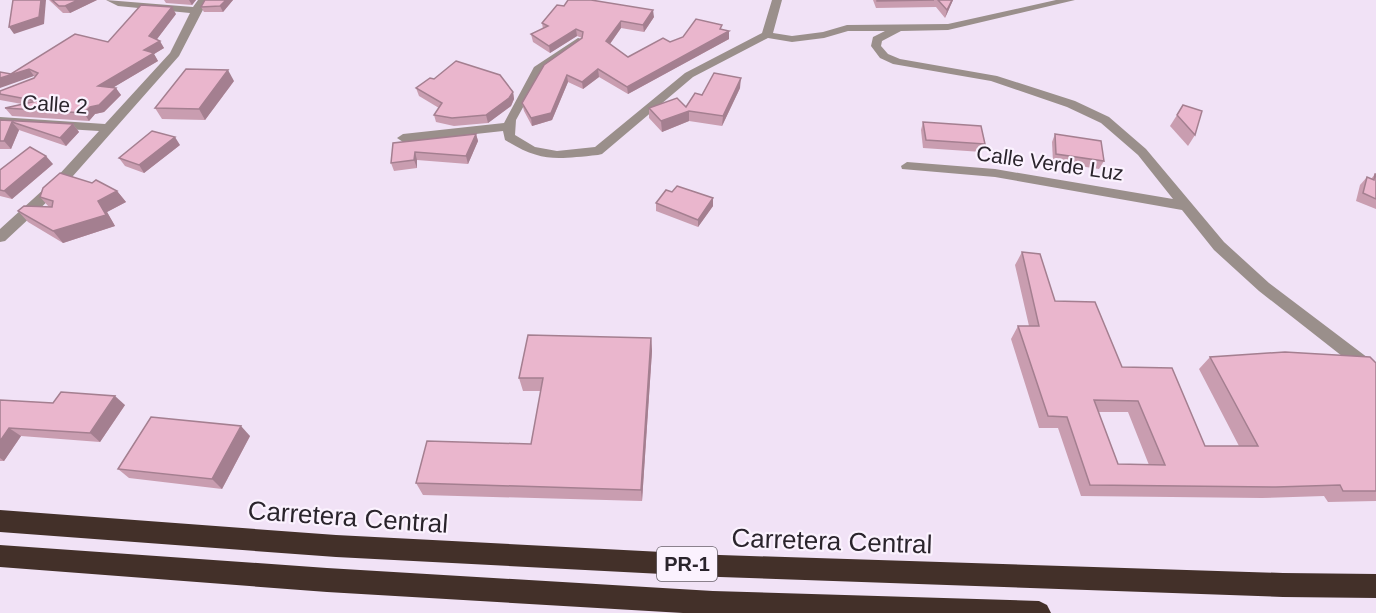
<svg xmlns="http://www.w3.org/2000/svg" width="1376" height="613" font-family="Arial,sans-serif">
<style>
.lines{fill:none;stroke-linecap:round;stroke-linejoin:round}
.minor{fill:#9a8f8b;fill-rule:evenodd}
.highway{fill:#433029;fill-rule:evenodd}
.wall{fill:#c99db0;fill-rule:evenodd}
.shaded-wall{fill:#a47f90}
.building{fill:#eab6cd;stroke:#a47f90;stroke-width:1.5;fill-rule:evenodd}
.labels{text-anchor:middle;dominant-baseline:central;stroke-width:4.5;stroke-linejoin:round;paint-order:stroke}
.shield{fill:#fbf2fe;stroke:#69626b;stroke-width:1.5}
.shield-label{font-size:20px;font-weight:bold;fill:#2a242c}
.street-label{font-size:21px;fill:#2a242c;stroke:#fbf2fe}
.near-street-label{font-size:26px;fill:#2a242c;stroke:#fbf2fe}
</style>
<rect width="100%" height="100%" fill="#f1e2f6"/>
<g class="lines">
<g class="minor">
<path d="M 106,0 L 193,7 L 198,0 L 208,0 L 179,56 L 65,185 L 5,241 L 0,242 L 0,229 L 55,179 L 99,131 L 0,125 L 0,117 L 105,124 L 170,53 L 190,13 L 118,6 Z"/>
<path d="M 772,0 L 782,0 L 773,33 L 792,36 L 823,32 L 847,25 L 948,24 L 1056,0 L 1075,0 L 948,30 L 901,31 L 882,41 L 881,46 L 888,54 L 900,59 L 997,76 L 1075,101 L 1109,117 L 1146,149 L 1224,242 L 1269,283 L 1376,364 L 1376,380 L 1370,378 L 1259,291 L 1214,250 L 1182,210 L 995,177 L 902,169 L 901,166 L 907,162 L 995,169 L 1173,199 L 1138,155 L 1101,123 L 1067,107 L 991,81 L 893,64 L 880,58 L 871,46 L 873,37 L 885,31 L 848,31 L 824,38 L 792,42 L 768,38 L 693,77 L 602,154 L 598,155 C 556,159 542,163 505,140 L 503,131 L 403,142 L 397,138 L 403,134 L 504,123 L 534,67 L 578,38 L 582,39 L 582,43 L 543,71 L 516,120 L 515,135 L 535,147 L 557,151 L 595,147 L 685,73 L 762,33 Z"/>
</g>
<g class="highway">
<path d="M 0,510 L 336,535 L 720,555 L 1283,573 L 1376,574 L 1376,598 L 1283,597 L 720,577 L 336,557 L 0,532 Z"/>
<path d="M 0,545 L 327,568 L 713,591 L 1039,601 L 1047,605 L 1051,613 L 683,613 L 327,592 L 0,567 Z"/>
</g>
</g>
<g class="wall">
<path d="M 49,0 L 97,0 L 70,13 L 63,13 Z"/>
<path d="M 164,0 L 196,0 L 192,5 L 166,3 Z"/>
<path d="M 205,0 L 233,0 L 223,12 L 204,12 L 201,7 Z"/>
<path d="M 873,0 L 953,0 L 945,18 L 936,7 L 876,8 Z"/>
<path d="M 176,14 L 157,39 L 164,48 L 154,54 L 158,61 L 114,87 L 121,95 L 104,112 L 95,114 L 89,121 L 12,116 L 5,108 L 22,104 L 0,100 L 0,91 L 34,78 L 35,76 L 11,74 L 108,42 Z"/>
<path d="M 654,17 L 644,32 L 621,28 L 610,44 L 628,57 L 670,42 L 722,30 L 729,39 L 628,94 L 599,77 L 583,89 L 568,82 L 552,120 L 532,126 L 524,111 L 522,103 L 582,38 L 577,36 L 550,53 L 533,42 L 531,34 L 543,29 L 542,23 Z"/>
<path d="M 434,79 L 513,92 L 514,99 L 511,106 L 488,123 L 454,126 L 436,122 L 434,115 L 439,108 L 419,96 L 416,88 Z"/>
<path d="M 234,81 L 205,120 L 162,119 L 155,108 Z"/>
<path d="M 740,88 L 722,126 L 689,121 L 662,132 L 649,118 L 649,108 L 686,107 L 702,95 Z"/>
<path d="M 1177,115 L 1195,135 L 1188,146 L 1170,126 Z"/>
<path d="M 0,120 L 73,124 L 79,132 L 66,146 L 19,130 L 11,149 L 0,149 Z"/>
<path d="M 923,122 L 985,144 L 982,152 L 923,148 L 921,130 Z"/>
<path d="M 476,134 L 478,141 L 468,164 L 417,160 L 417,168 L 394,171 L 391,163 L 393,143 Z"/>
<path d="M 1055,134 L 1104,161 L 1099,169 L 1053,162 L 1052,142 Z"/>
<path d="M 180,145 L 144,173 L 125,166 L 119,158 Z"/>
<path d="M 53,164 L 12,199 L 0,196 L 0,170 Z"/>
<path d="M 1375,174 L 1376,174 L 1376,209 L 1356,201 L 1360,185 L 1367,177 L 1371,179 Z"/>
<path d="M 117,191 L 126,202 L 107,212 L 115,226 L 63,243 L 28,222 L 18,211 L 49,207 L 40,197 Z"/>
<path d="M 656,203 L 713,206 L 698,227 L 656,211 Z"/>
<path d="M 1022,252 L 1055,301 L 1122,367 L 1205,446 L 1239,446 L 1199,369 L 1210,357 L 1376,363 L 1376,501 L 1328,502 L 1324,496 L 1262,498 L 1081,496 L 1058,428 L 1039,428 L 1011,339 L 1018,326 L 1029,326 L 1015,265 ZM 1098,412 L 1128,412 L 1149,465 L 1118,464 Z"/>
<path d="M 651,338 L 652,351 L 642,501 L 423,495 L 416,483 L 531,444 L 541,391 L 523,391 L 519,378 Z"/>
<path d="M 0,400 L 53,403 L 125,405 L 100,442 L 21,436 L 4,461 L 0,461 Z"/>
<path d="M 250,436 L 222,489 L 129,478 L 118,469 Z"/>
</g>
<g class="shaded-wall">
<path d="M 41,0 L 46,0 L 44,24 L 14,34 L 9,27 Z"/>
<path d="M 78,0 L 97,0 L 70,13 L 65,6 Z"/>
<path d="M 189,0 L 196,0 L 192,5 Z"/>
<path d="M 226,0 L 233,0 L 223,12 L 220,6 Z"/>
<path d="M 952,0 L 953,0 L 945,18 L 947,10 Z"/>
<path d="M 172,7 L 176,14 L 154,43 L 149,36 Z"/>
<path d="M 653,10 L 654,17 L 644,32 L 643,25 Z"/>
<path d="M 621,21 L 621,28 L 607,48 L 606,41 Z"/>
<path d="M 576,29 L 577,36 L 550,53 L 549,46 Z"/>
<path d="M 729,31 L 729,39 L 628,94 L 627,87 Z"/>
<path d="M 160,41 L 164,48 L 154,54 L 158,61 L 104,93 L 98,86 L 144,50 Z"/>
<path d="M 29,69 L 34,76 L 0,88 L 0,78 Z"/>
<path d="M 598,69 L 599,77 L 583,89 L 582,82 Z"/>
<path d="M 228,70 L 234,81 L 205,120 L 199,109 Z"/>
<path d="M 567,75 L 568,82 L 552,120 L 532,126 L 531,118 Z"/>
<path d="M 741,78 L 740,88 L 722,126 L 723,116 Z"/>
<path d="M 116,88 L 121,95 L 104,112 L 95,114 L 89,121 L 84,113 L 90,107 Z"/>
<path d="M 513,92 L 514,99 L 511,106 L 488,123 L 486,115 Z"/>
<path d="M 689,111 L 689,121 L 662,132 L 661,121 Z"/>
<path d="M 12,122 L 19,130 L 11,149 L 4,141 Z"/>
<path d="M 73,124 L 79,132 L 66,146 L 60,138 Z"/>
<path d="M 476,134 L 478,141 L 468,164 L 466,156 Z"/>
<path d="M 175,137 L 180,145 L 144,173 L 139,165 Z"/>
<path d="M 415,152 L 417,160 L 417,168 L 414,160 Z"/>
<path d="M 46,156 L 53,164 L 12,199 L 4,191 Z"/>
<path d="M 117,191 L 126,202 L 107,212 L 115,226 L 63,243 L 53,231 L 98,201 Z"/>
<path d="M 713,198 L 713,206 L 698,227 L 698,220 Z"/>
<path d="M 651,338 L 652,351 L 642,501 L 641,490 Z"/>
<path d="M 115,396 L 125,405 L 100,442 L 90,433 Z"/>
<path d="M 241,426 L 250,436 L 222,489 L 212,479 Z"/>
<path d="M 9,428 L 21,436 L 4,461 L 0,458 L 0,441 Z"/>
</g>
<g class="building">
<path d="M 13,0 L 41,0 L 39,17 L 9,27 Z"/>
<path d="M 52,0 L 78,0 L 65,6 L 59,6 Z"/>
<path d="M 205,0 L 226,0 L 220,6 L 201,7 Z"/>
<path d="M 568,0 L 591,0 L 653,10 L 643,25 L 621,21 L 606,41 L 628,57 L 663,38 L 670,42 L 683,37 L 696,19 L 722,25 L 720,29 L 729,31 L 627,87 L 598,69 L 582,82 L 567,75 L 551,113 L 531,118 L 522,103 L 544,65 L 582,38 L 583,32 L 576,29 L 549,46 L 531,34 L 548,26 L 542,23 L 557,5 L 564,6 Z"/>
<path d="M 877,0 L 934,0 L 877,1 Z"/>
<path d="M 938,0 L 952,0 L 947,10 Z"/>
<path d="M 141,5 L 172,7 L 149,36 L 160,41 L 144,50 L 154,53 L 98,86 L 116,88 L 99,105 L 90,107 L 84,113 L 5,108 L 37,101 L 0,94 L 0,91 L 34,78 L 38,73 L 29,69 L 0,78 L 0,72 L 11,74 L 75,34 L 108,42 Z"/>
<path d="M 456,61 L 500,75 L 513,92 L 509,98 L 486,115 L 452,118 L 434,115 L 442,103 L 416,88 L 430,78 L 434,79 Z"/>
<path d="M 186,69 L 228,70 L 199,109 L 155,108 Z"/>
<path d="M 714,73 L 741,78 L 723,116 L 689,111 L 661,121 L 649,108 L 677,98 L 686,107 L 695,93 L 702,95 Z"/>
<path d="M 1183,105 L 1202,111 L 1195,135 L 1177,115 Z"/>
<path d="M 0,120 L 73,124 L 60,138 L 12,122 L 4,141 L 0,141 Z"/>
<path d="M 923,122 L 981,126 L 985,144 L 926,140 Z"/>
<path d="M 152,131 L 175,137 L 139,165 L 119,158 Z"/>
<path d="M 476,134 L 466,156 L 415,152 L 414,160 L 391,163 L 393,143 Z"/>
<path d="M 1055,134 L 1101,141 L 1104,161 L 1056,154 Z"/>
<path d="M 30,147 L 46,156 L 4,191 L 0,190 L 0,170 Z"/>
<path d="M 60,173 L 92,183 L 96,180 L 117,191 L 98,201 L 106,215 L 53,231 L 18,211 L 24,206 L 52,207 L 53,201 L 40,197 L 43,188 Z"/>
<path d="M 1375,174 L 1376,174 L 1376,199 L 1363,193 L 1367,177 L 1374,180 Z"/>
<path d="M 677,186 L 713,198 L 698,220 L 656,203 L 666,190 L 672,192 Z"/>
<path d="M 1022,252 L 1040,254 L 1055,301 L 1095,302 L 1122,367 L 1172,368 L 1205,446 L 1258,446 L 1210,357 L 1285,352 L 1370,357 L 1376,363 L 1376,491 L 1343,491 L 1340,485 L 1276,487 L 1090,485 L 1067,417 L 1048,416 L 1018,326 L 1039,326 ZM 1094,400 L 1138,401 L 1165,465 L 1118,464 Z"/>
<path d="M 528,335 L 651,338 L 641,490 L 416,483 L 427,441 L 531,444 L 543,378 L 519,378 Z"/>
<path d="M 61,392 L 115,396 L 90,433 L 9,428 L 0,441 L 0,400 L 53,403 Z"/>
<path d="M 151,417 L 241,426 L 212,479 L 118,469 Z"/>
</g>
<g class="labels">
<rect class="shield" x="657" y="547" width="60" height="34" rx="4.5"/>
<g class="shield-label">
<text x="687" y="564">PR-1</text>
</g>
<g class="street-label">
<text transform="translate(55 104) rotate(4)">Calle 2</text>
<text transform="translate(1050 163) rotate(8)">Calle Verde Luz</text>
</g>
<g class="near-street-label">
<text transform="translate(348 517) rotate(4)">Carretera Central</text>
<text transform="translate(832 541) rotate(2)">Carretera Central</text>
</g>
</g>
</svg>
